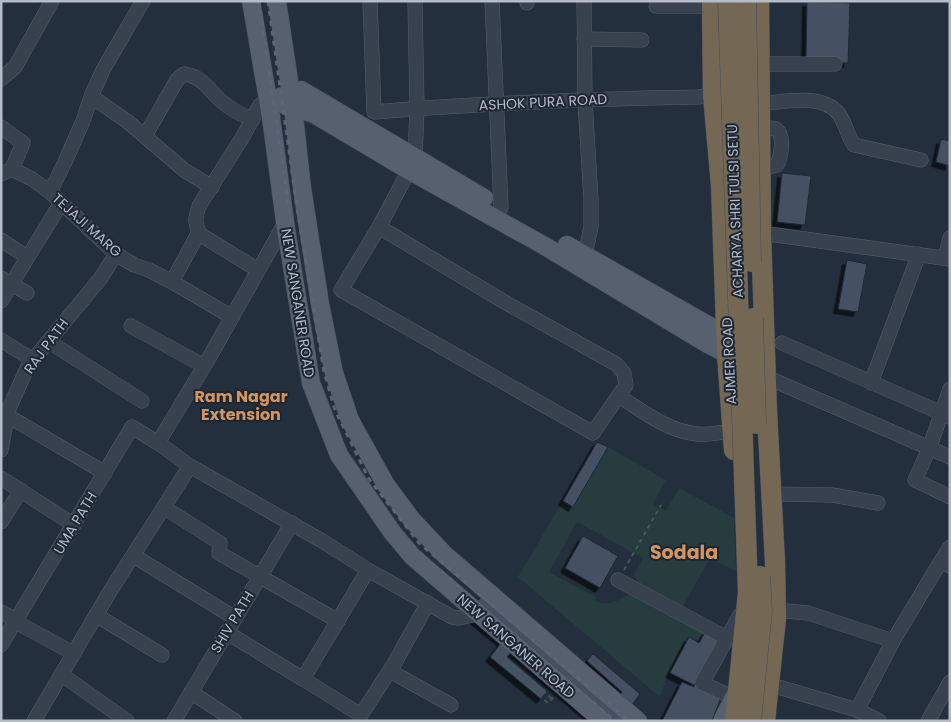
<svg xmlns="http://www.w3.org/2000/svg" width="951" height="722" font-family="Poppins,sans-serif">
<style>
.green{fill:#263c3f}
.building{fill:#455162;stroke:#1f2835;filter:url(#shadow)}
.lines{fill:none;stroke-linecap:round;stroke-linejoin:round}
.minor-casing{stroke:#565f6c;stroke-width:15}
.major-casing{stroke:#414a57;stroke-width:19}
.highway-casing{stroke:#434c59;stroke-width:21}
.path{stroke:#44595c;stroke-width:2;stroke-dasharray:4 4;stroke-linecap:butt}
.minor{stroke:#38414e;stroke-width:14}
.major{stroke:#56606e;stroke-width:18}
.highway{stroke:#746855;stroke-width:20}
.rail{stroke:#5a6575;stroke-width:3;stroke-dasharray:5 5;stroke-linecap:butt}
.major-bridge-casing{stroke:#414a57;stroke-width:19;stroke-linecap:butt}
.highway-bridge-casing{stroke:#434c59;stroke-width:21;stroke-linecap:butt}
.major-bridge{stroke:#56606e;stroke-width:18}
.highway-bridge{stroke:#746855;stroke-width:20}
.labels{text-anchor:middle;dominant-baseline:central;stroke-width:4;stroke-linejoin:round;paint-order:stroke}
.street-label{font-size:14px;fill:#b4bcc9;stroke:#1d2633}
.quarter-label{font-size:16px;font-weight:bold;fill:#d59563;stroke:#1d2633}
.district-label{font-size:19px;font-weight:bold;fill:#d59563;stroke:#1d2633}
</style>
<defs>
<filter id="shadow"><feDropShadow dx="-4.5" dy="4.5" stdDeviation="0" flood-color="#0009"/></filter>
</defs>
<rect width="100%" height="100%" fill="#242f3e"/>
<path class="green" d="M 608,447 L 666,480 L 653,504 L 666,511 L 679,488 L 734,518 L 736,571 L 710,558 L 682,608 L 639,585 L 634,575 L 643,558 L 577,522 L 549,572 L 596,597 L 595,601 C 615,607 616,599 634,593 L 704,630 L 699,641 L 688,636 L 668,674 L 660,697 L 518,577 L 563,501 L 573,507 Z"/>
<g class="building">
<path d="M 807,2 L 850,3 L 848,63 L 806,62 Z"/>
<path d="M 941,139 L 950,141 L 950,166 L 936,162 Z"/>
<path d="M 782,173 L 811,176 L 805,225 L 777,222 Z"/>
<path d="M 847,260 L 867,264 L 858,312 L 838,309 Z"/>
<path d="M 597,442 L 608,447 L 573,507 L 563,501 Z"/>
<path d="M 583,536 L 618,556 L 600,588 L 565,568 Z"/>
<path d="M 490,587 L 619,696 L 622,692 L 587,661 L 593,654 L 640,694 L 631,706 L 649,721 L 595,721 L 512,651 L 507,657 L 547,691 L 541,699 L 490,657 L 502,642 L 467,613 Z"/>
<path d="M 706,631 L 719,638 L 694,685 L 670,673 L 689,637 L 699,643 Z"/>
<path d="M 682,682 L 694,687 L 696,684 L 721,697 L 712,721 L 662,721 Z"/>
</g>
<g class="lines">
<g class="minor-casing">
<g id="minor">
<path d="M 143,1 L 104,68 L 92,94 L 83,121 L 64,164 L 50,192 L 116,254 L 134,265 L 149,270 L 174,283 L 232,317"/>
<path d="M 370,1 L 374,112 C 481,103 590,99 698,97 L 713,95"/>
<path d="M 492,1 L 501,208"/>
<path d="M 527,1 L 527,3"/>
<path d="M 584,1 L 585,100 L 591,200 L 591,227 L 585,255"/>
<path d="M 656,6 L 712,6"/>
<path d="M 584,39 L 642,40"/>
<path d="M 758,64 L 835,64"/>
<path d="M 1,79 L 15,67 L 52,1"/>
<path d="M 92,94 L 95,99 L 128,122 L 184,170 L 212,187"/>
<path d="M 759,104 C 783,102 822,93 838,113 C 846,123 847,135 854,145 L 921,160"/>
<path d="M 1,127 L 23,143 L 12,169"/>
<path d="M 759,128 C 764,128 771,127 776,129 C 785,135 781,157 777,165 L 760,169"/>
<path d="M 145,136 L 177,80 L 184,74 C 201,76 208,88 219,99 C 229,108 239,115 253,119"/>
<path d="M 1,174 L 12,169 L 32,179 L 50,192"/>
<path d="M 379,227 L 341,290 L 593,433 L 626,385 L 624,373 L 616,364 L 508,304 L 379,227 L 415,159 L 417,108 L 415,1"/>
<path d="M 761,233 L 950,259"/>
<path d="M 1,240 L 27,257"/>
<path d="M 945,258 L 950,238"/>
<path d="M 258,270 L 201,235 C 194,224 195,218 199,206 L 242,138 L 260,105 L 268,100"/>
<path d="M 1,278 L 27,293"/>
<path d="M 172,282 L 199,232"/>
<path d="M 1,301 L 61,203"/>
<path d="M 131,326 L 204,366"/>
<path d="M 1,340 L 33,360"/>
<path d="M 48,341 L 142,401"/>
<path d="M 782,343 L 950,417"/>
<path d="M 766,377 L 950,457"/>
<path d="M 871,383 L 919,254"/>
<path d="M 950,389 L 929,449 L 915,480 L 950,497"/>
<path d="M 620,397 C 644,412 668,431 697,434 C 709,435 722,432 733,431"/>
<path d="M 1,412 L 105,473"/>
<path d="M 158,443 L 209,358 L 285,223"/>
<path d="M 1,450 L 8,411 L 28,366 L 100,279 L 116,254"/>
<path d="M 1,478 L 74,525"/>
<path d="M 772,494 L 832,495 L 878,503"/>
<path d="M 165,508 L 220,543 L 219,553 L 338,621"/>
<path d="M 1,522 L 21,490"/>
<path d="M 134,556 L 235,618"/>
<path d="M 941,561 L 950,547"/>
<path d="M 368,570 L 303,679 L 361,715 L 394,664 L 428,603"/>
<path d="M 618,580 L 727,638"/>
<path d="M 775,610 L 808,613 L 893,641"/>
<path d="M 1,612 L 17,620"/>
<path d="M 96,615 L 162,655"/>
<path d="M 16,622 L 73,653"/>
<path d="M 226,632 L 303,679"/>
<path d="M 1,645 L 132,427 L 158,443 L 190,466 L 324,542 L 368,570 L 452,617 L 459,618 L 479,614"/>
<path d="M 390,671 L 451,705"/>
<path d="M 61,674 L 127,721"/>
<path d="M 768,684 L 857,710"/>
<path d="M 191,692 L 235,721"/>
<path d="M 730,696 L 702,683 L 740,615"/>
<path d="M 34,721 L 109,593 L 190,466"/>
<path d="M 174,721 L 292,523"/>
<path d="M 879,721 L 857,710 L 893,641 L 941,561 L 950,566"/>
<path d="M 928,721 L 950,682"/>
</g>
</g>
<g class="major-casing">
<g id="major">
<path d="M 251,1 L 271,117 L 286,229 L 311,383 L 339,455 L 392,532 L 412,556 L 603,721"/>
<path d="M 277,1 L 293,107 L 302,188 L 320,304 L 334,373 L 350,420 L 386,485 L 412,520 L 444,554 L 638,721"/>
<path d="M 280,97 L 301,90 L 484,198"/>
<path d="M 282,104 L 314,114 L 410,171 L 543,245 L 706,343 L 727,354 L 737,356"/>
<path d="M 567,245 L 715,329 L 739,333"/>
</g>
</g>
<g class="highway-casing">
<g id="highway">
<path d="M 712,1 L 713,95 L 721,185 L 727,354 L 734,450"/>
<path d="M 759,1 L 761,233 L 767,412 L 775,562 L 776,618 L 765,721"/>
</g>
</g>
<g class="path">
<path d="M 624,570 L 661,505"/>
<path d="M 502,653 L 496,659 L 548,703 L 555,696"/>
<path d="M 500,654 L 552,699"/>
</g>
<use href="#minor" class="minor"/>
<use href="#major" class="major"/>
<use href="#highway" class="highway"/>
<g class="rail">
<path d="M 259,1 L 292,229 L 309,328"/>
<path d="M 268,1 L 297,208 L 324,372 L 335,410 L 369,479 L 419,543 L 629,721"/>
<path d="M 441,571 L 475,602 L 615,721"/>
</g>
<g class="major-bridge-casing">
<path id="major-bridge" d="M 722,721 L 737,692"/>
</g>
<g class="highway-bridge-casing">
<g id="highway-bridge">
<path d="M 728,1 L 748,593 L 735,721"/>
<path d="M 746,1 L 751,262"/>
<path d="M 753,318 L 756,424"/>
<path d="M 751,721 L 762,611 L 760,576"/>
</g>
</g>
<use href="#major-bridge" class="major-bridge"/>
<use href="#highway-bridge" class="highway-bridge"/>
</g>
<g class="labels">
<g class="street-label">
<text transform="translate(543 102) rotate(-3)">ASHOK PURA ROAD</text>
<text transform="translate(735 211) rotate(-92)">ACHARYA SHRI TULSI SETU</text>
<text transform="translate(87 225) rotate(42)">TEJAJI MARG</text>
<text transform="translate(298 303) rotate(81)">NEW SANGANER ROAD</text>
<text transform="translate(46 346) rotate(-54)">RAJ PATH</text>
<text transform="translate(729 361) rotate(-93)">AJMER ROAD</text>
<text transform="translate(75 523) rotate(-59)">UMA PATH</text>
<text transform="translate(232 622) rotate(-59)">SHIV PATH</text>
<text transform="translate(516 646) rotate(41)">NEW SANGANER ROAD</text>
</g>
<g class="quarter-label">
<text x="241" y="396">Ram Nagar<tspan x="241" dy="18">Extension</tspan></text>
</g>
<g class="district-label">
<text x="684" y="552">Sodala</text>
</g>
</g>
<rect width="951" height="722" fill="none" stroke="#b4bcc9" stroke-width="5"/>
</svg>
